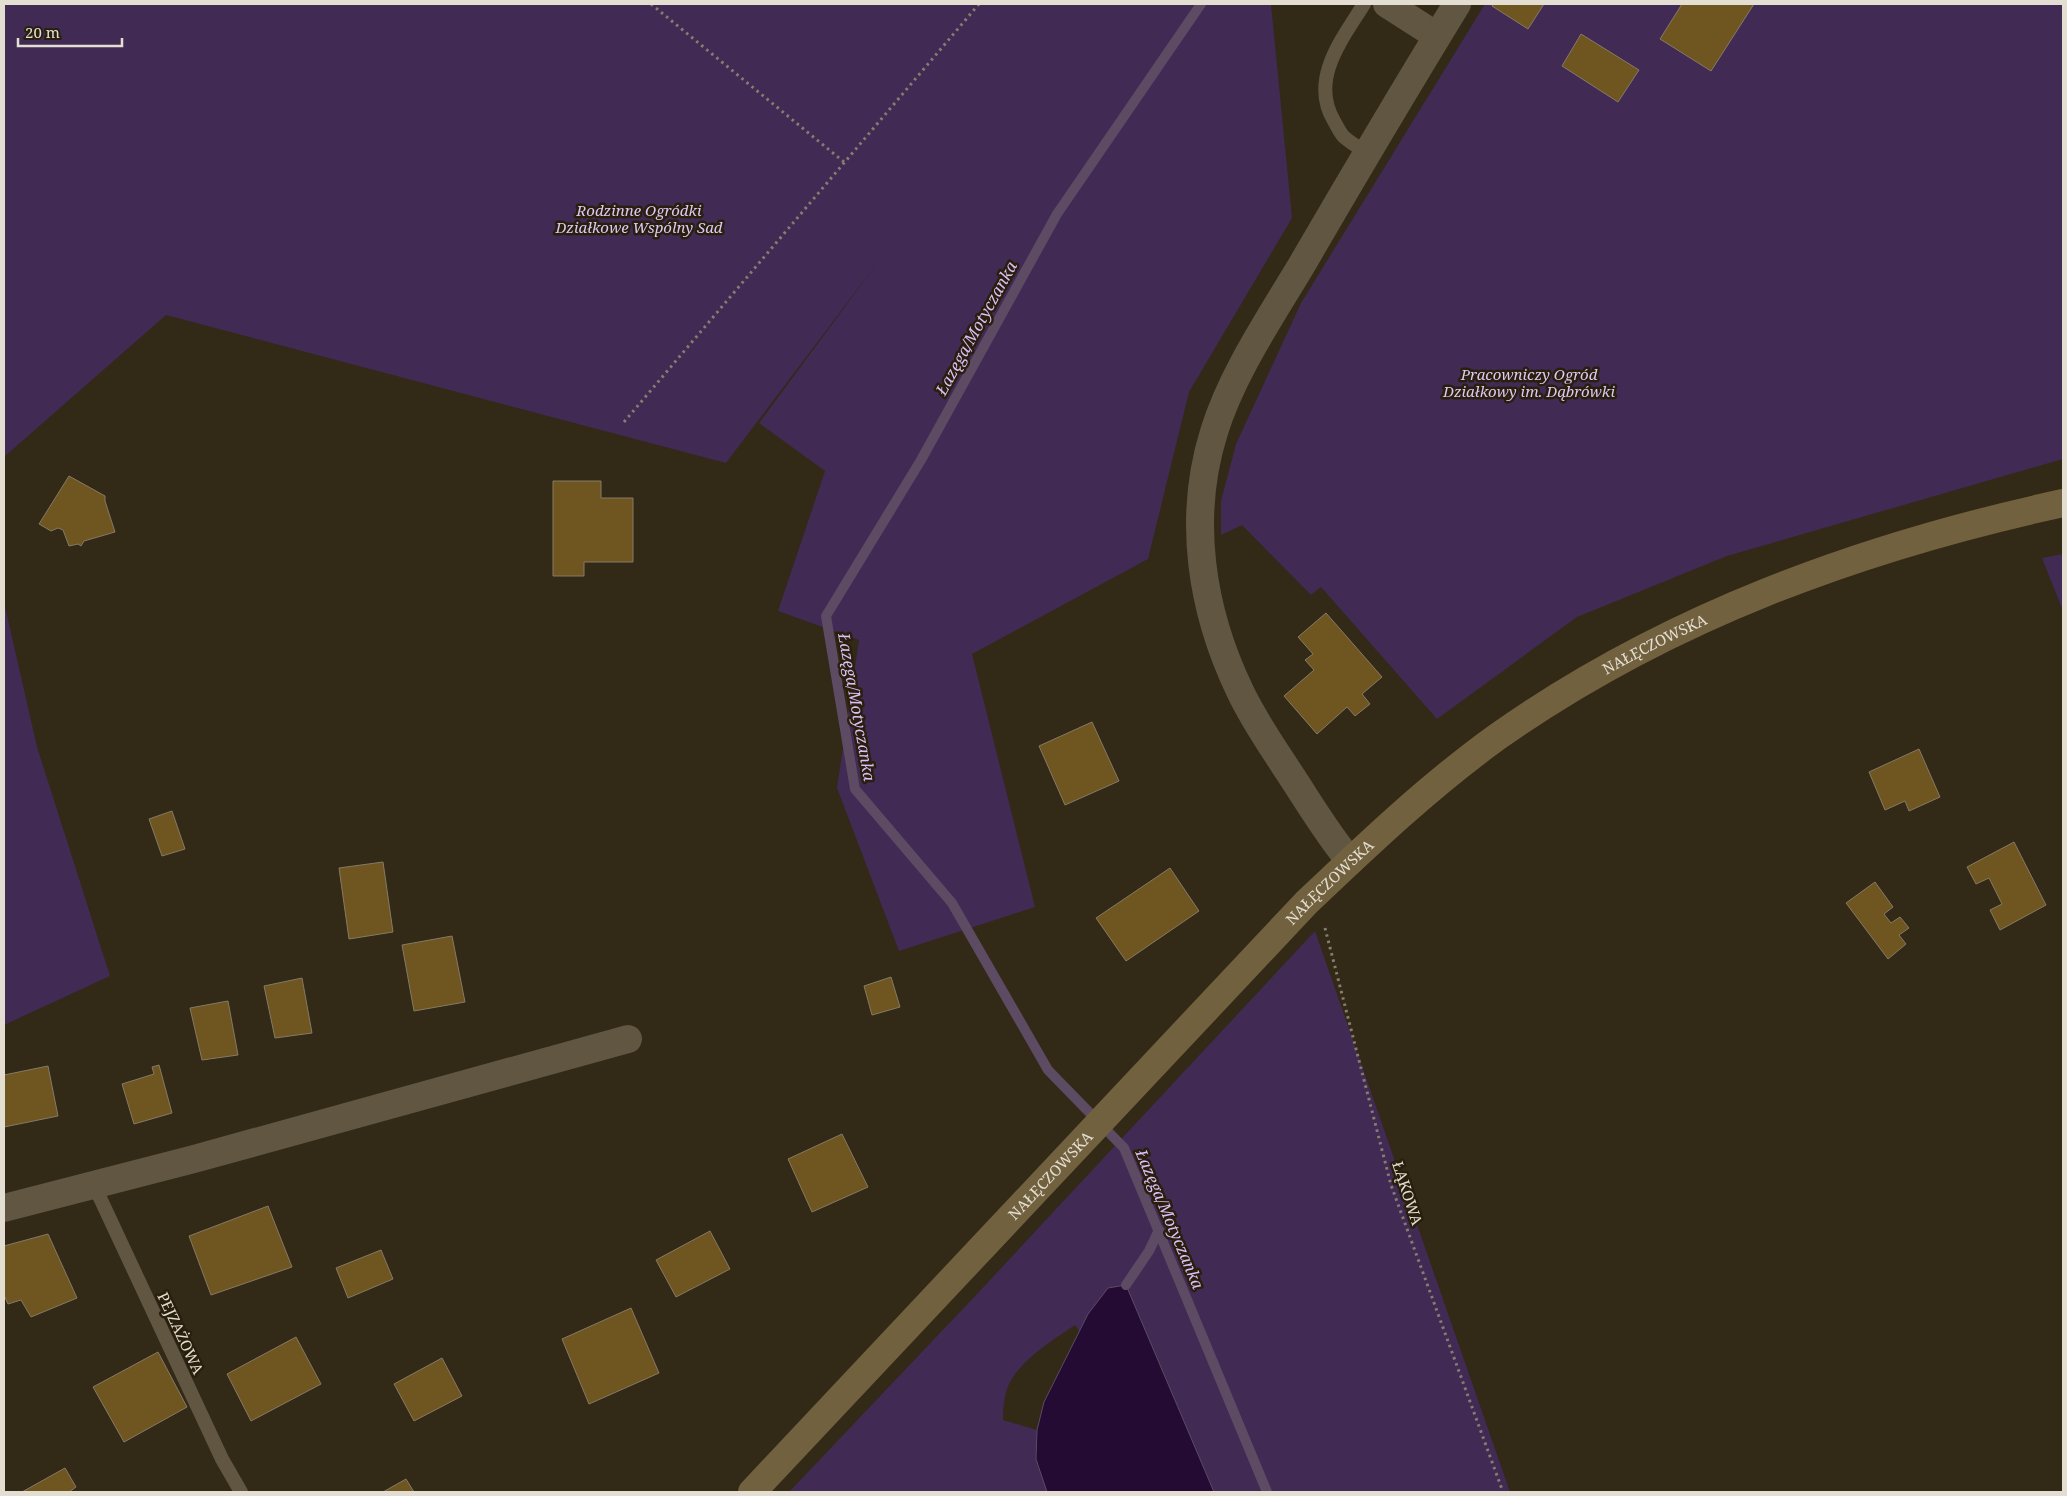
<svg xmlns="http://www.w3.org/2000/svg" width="2067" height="1496" font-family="'Noto Serif',serif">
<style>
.green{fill:#412a54}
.water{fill:#230b34;stroke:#5d4a63}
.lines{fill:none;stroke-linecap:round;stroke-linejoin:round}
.stream{stroke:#5d4a63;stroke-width:10}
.building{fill:#6f5620;stroke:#857a66}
.path{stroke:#857e6f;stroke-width:3;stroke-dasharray:2.5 4;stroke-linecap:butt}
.service{stroke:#605642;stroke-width:14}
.minor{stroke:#605642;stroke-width:28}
.tertiary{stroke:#605642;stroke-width:28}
.secondary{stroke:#72613f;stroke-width:28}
.labels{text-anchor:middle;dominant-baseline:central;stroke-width:5;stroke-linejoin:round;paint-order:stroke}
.park-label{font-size:15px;font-style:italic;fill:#dfc8f5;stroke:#281f0d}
.street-label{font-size:15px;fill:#e4ded2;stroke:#281f0d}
.water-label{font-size:16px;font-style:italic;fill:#ddbff9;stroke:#281f0d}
</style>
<rect width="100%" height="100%" fill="#322917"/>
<g class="green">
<path d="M 4,4 L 1271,4 L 1292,218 L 1189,392 L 1148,559 L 972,654 L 1035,907 L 899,951 L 837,788 L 859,640 L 778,611 L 825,471 L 759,423 L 878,262 L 726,463 L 166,315 L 4,457 Z"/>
<path d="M 1485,4 L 2063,4 L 2063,459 L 1727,556 L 1577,617 L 1437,719 L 1321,587 L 1311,595 L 1242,525 L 1221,535 L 1221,501 L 1236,444 L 1301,303 Z"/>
<path d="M 2063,554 L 2063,611 L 2042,558 Z"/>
<path d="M 4,602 L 37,747 L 110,976 L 4,1025 Z"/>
<path d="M 1315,931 L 1510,1492 L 1214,1492 L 1126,1285 L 1088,1314 L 1080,1332 L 1075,1325 C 1052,1341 1024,1357 1010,1382 C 1004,1394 1003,1408 1003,1420 L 1037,1430 L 1036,1459 L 1047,1492 L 789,1492 L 977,1294 Z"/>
</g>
<path class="water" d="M 1126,1285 L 1214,1492 L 1047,1492 L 1036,1459 L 1037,1430 L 1044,1402 L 1088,1314 L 1108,1288 Z"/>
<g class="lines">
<g class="stream">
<path d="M 1201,4 L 1057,214 L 921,460 L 826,616 L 855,789 L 952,903 L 1048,1070 L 1124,1148 L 1267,1492"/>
<path d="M 1126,1285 L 1149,1251 L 1159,1230"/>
</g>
</g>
<g class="building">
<path d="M 1493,4 L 1544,4 L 1528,29 L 1492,6 Z"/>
<path d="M 1682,4 L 1754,4 L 1711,71 L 1660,39 Z"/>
<path d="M 1581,34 L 1639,70 L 1618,102 L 1562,66 Z"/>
<path d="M 69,476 L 105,496 L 105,501 L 115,532 L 84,541 L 81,546 L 78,544 L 69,546 L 63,530 L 58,528 L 51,531 L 39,524 Z"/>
<path d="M 553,481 L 601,481 L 601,498 L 633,498 L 633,562 L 584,562 L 584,576 L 553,576 Z"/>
<path d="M 1326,613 L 1382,677 L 1362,694 L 1370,704 L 1355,716 L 1347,707 L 1317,734 L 1284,696 L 1314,670 L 1305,660 L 1313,654 L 1298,637 Z"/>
<path d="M 1092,722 L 1119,781 L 1065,805 L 1039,746 Z"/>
<path d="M 1919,749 L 1940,797 L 1909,811 L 1905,801 L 1885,810 L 1869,772 Z"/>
<path d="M 172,811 L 185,849 L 162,856 L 149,819 Z"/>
<path d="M 2014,842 L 2046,905 L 2000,930 L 1990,910 L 2002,904 L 1989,878 L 1976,884 L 1967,867 Z"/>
<path d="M 383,862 L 393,932 L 349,939 L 339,868 Z"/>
<path d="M 1170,868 L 1199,911 L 1126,961 L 1096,918 Z"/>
<path d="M 1875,882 L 1893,907 L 1884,914 L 1891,923 L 1900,917 L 1909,928 L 1899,935 L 1906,944 L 1888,959 L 1846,903 Z"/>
<path d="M 452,936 L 465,1002 L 414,1011 L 402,945 Z"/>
<path d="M 891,977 L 900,1007 L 872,1015 L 864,986 Z"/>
<path d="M 302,978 L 312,1033 L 275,1038 L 264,986 Z"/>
<path d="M 228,1001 L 238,1055 L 202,1060 L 190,1008 Z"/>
<path d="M 159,1065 L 172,1113 L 134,1124 L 122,1084 L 154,1074 L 152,1067 Z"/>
<path d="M 48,1066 L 58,1116 L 4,1127 L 4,1075 Z"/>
<path d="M 842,1134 L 868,1187 L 812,1212 L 788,1159 Z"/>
<path d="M 268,1206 L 292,1267 L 211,1295 L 189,1236 Z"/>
<path d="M 710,1231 L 730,1269 L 676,1297 L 656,1260 Z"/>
<path d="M 48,1234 L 77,1298 L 31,1317 L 21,1300 L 8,1304 L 4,1295 L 4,1246 Z"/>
<path d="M 381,1250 L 393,1279 L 348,1298 L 336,1268 Z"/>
<path d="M 631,1308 L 659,1373 L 589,1404 L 562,1339 Z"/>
<path d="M 296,1337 L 321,1384 L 251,1421 L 227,1374 Z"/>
<path d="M 158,1352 L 187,1407 L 124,1442 L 93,1387 Z"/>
<path d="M 442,1358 L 462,1396 L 414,1421 L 394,1384 Z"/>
<path d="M 65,1468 L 76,1487 L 69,1492 L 22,1492 Z"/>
<path d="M 406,1479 L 414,1492 L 383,1492 Z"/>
</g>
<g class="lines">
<g class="path">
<path d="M 651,4 L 844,162"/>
<path d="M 624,422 L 979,4"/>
<path d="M 1325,928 L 1391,1185 L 1503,1492"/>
</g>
<g class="service">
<path d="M 1364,4 C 1343,38 1309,79 1334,121 C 1337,126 1340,133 1344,137 C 1351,143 1359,148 1367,153"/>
<path d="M 94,1185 L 222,1459 L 241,1492"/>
</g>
<g class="minor">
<path d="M 1387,4 L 1437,36"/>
<path d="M 4,1208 L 194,1159 L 628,1039"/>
</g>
<path class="tertiary" d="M 1350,861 C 1328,835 1311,806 1292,777 C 1274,749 1254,721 1240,691 C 1201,610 1187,518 1214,432 C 1232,373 1272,315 1304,261 C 1354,175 1405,89 1457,4"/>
<path class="secondary" id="s1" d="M 752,1492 L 1306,903 C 1367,845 1429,786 1497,737 C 1667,617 1861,547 2063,503"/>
</g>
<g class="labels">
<g class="park-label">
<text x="639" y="210">Rodzinne Ogródki<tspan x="639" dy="17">Działkowe Wspólny Sad</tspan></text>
<text x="1529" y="374">Pracowniczy Ogród<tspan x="1529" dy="17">Działkowy im. Dąbrówki</tspan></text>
</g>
<g class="street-label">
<text stroke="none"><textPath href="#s1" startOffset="1245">NAŁĘCZOWSKA</textPath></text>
<text stroke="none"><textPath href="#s1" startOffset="840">NAŁĘCZOWSKA</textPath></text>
<text stroke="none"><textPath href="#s1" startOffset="435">NAŁĘCZOWSKA</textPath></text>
<text transform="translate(1408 1193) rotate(72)">ŁĄKOWA</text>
<text transform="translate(181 1333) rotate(65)">PEJZAŻOWA</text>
</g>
<g class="water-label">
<text transform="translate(976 328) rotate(-61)">Łazęga/Motyczanka</text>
<text transform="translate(857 707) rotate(80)">Łazęga/Motyczanka</text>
<text transform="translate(1170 1219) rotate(67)">Łazęga/Motyczanka</text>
</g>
</g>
<rect width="2067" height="1496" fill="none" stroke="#e4ded2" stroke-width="10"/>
<path d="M18 38v8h104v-8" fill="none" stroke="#e4ded2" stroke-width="2.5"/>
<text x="25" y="38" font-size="15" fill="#e4ded2" stroke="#281f0d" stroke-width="4" paint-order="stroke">20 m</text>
</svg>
